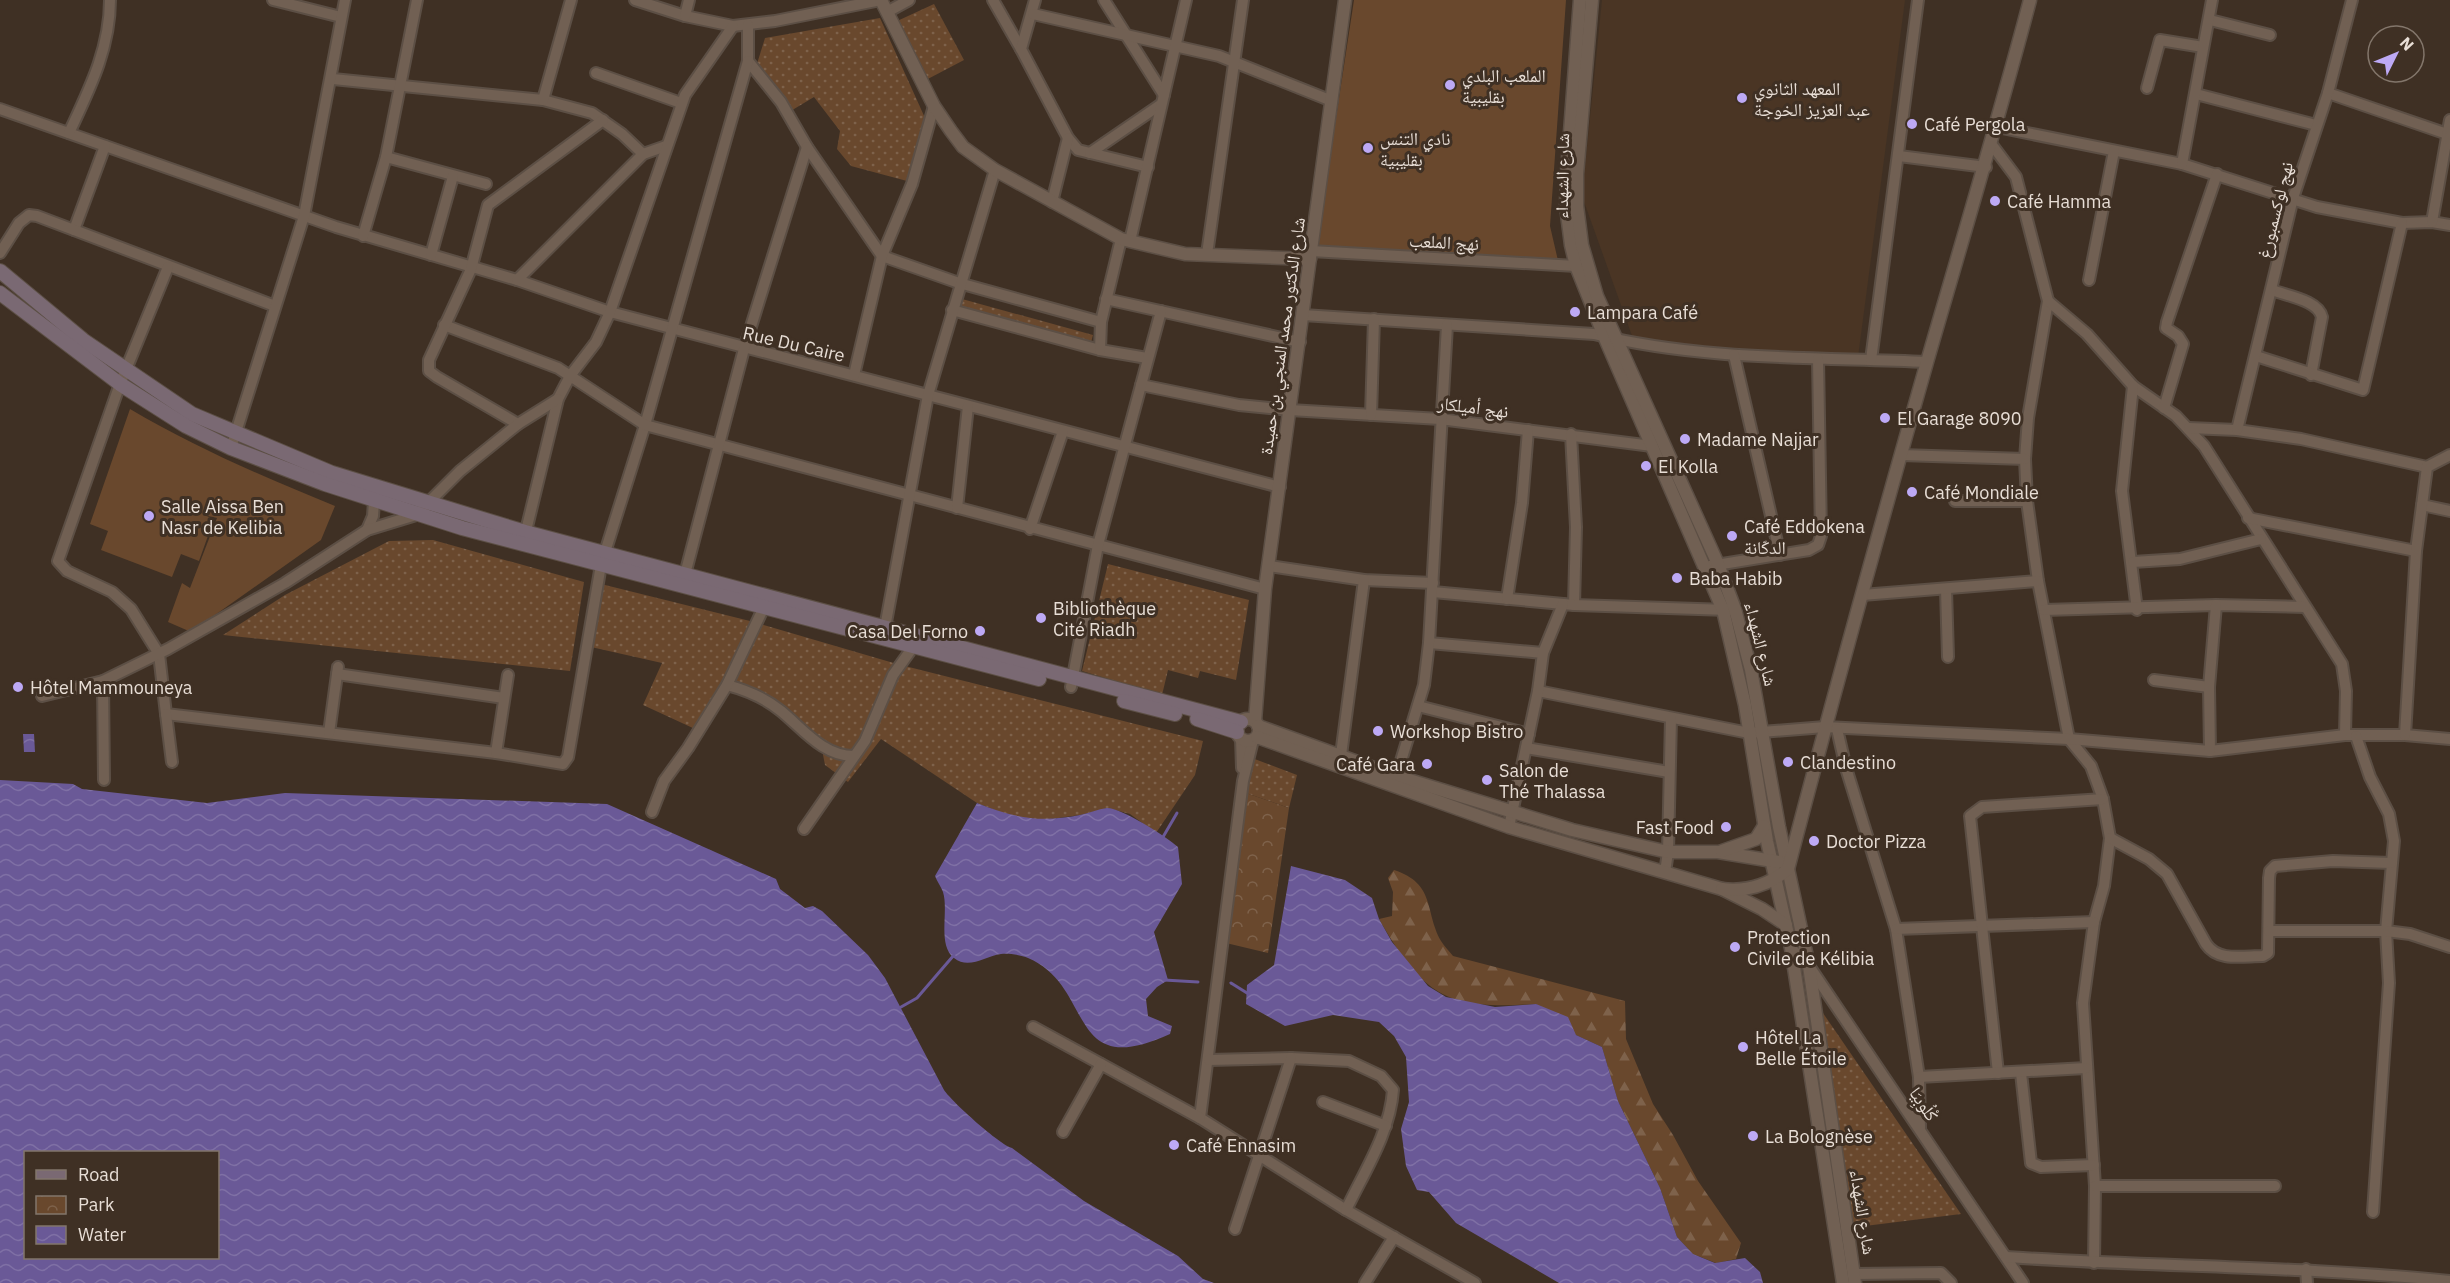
<svg xmlns="http://www.w3.org/2000/svg" width="2450" height="1283" font-family="'IBM Plex Sans','Noto Naskh Arabic',sans-serif">
<style>
.built{fill:#4a3524}
.grass{fill:url(#grass-dots)}
.forest{fill:url(#forest-firs)}
.park{fill:url(#park-crowns)}
.garden{fill:#69482d}
.water{fill:url(#water-waves);fill-rule:evenodd}
.lines{fill:none;stroke-linecap:round;stroke-linejoin:round}
.stream{stroke:#6a5997;stroke-width:3}
.minor-casing{stroke:#5c4f45;stroke-width:14}
.tertiary-casing{stroke:#5c4f45;stroke-width:15}
.secondary-casing{stroke:#5c4f45;stroke-width:16}
.minor{stroke:#716053;stroke-width:10}
.tertiary{stroke:#716053;stroke-width:12}
.secondary{stroke:#7a6973;stroke-width:14}
.poi-dot{fill:#bda9f5;stroke:#3f3024;stroke-width:2}
.labels{text-anchor:middle;dominant-baseline:central;stroke-width:6;stroke-linejoin:round;paint-order:stroke}
.poi-label{font-size:18px;fill:#e8ded6;stroke:#3f3024;text-anchor:start}
.street-label{font-size:18px;fill:#e8ded6;stroke:#3f3024}
</style>
<defs>
<pattern id="grass-dots" width="8" height="8" patternUnits="userSpaceOnUse" patternTransform="scale(1.5)"><rect width="8" height="8" fill="#69482d"/><path d="M2 2h.1M6 6h.1" fill="none" stroke="#7e624b" stroke-width="1.8" stroke-linecap="round"/></pattern>
<pattern id="forest-firs" width="22" height="20" patternUnits="userSpaceOnUse" patternTransform="scale(1.5)"><rect width="22" height="20" fill="#69482d"/><path d="M5 1l3.5 6h-7zM16 11l3.5 6h-7z" fill="#7e624b"/></pattern>
<pattern id="park-crowns" width="20" height="18" patternUnits="userSpaceOnUse" patternTransform="scale(1.5)"><rect width="20" height="18" fill="#69482d"/><path d="M2 6a3 3 0 1 1 6 0M12 15a3 3 0 1 1 6 0" fill="none" stroke="#7e624b"/></pattern>
<pattern id="water-waves" width="16" height="10" patternUnits="userSpaceOnUse" patternTransform="scale(1.5)"><rect width="16" height="10" fill="#6a5997"/><path d="M0 5q4-4 8 0t8 0" fill="none" stroke="#7f70a5"/></pattern>
</defs>
<rect width="100%" height="100%" fill="#3f3024"/>
<path class="built" d="M 1602,0 L 1905,0 L 1858,357 L 1636,347 L 1582,196 Z"/>
<g class="grass">
<path d="M 934,4 L 964,60 L 924,81 L 895,22 Z"/>
<path d="M 880,18 L 925,118 L 907,181 L 851,166 L 837,149 L 840,131 L 814,97 L 789,112 L 756,67 L 765,38 Z"/>
<path d="M 962,299 L 1093,335 L 1089,350 L 958,317 Z"/>
<path d="M 433,540 L 584,582 L 570,671 L 223,635 L 285,595 L 389,541 Z"/>
<path d="M 1108,564 L 1249,600 L 1236,680 L 1200,671 L 1198,678 L 1168,670 L 1162,695 L 1082,671 Z"/>
<path d="M 601,584 L 750,621 L 897,664 L 1203,741 L 1195,775 L 1156,833 L 1130,814 L 1108,808 L 1080,815 L 1043,820 L 1010,816 L 977,803 L 881,739 L 848,782 L 825,765 L 820,739 L 784,706 L 757,689 L 724,683 L 695,729 L 643,705 L 662,663 L 591,647 Z"/>
<path d="M 1252,758 L 1297,775 L 1289,808 L 1246,793 Z"/>
<path d="M 1814,1000 L 1961,1214 L 1849,1228 Z"/>
</g>
<path class="forest" d="M 1394,870 C 1436,884 1424,910 1441,941 C 1444,946 1449,951 1453,956 L 1625,1001 L 1626,1039 L 1653,1104 L 1673,1135 L 1698,1181 L 1741,1243 L 1736,1259 L 1716,1263 L 1693,1254 L 1677,1237 L 1660,1188 L 1618,1101 L 1602,1047 L 1576,1035 L 1536,1004 C 1447,1010 1424,997 1379,919 L 1392,916 L 1393,892 L 1388,878 Z"/>
<path class="park" d="M 1246,793 L 1289,808 L 1268,953 L 1226,943 Z"/>
<g class="garden">
<path d="M 1354,0 L 1566,0 L 1550,226 L 1559,265 L 1316,249 Z"/>
<path d="M 130,409 C 196,448 264,477 335,506 L 321,540 L 191,632 L 168,622 L 182,583 L 190,588 L 217,518 L 204,515 L 214,519 L 199,561 L 181,554 L 172,577 L 101,550 L 108,531 L 90,524 Z"/>
</g>
<g class="water">
<path d="M 23,734 L 34,734 L 35,752 L 24,752 Z"/>
<path d="M 0,780 L 73,784 L 82,789 L 207,803 L 285,793 L 607,804 L 776,879 L 780,889 L 805,908 L 813,906 L 822,911 L 868,955 L 885,978 L 944,1090 C 952,1102 1000,1145 1012,1148 L 1084,1201 L 1178,1256 L 1203,1279 L 1214,1283 L 0,1283 ZM 26,1152 L 218,1152 L 218,1258 L 26,1258 Z"/>
<path d="M 977,803 C 1014,818 1040,823 1080,815 C 1089,813 1098,809 1107,808 C 1122,808 1167,837 1178,847 L 1182,884 L 1154,932 L 1168,980 L 1157,987 L 1146,999 L 1148,1016 L 1172,1026 L 1170,1034 C 1065,1082 1096,987 1028,958 C 1022,955 1008,953 1001,954 C 985,956 969,970 954,958 C 937,945 949,911 943,892 C 941,887 937,881 935,876 Z"/>
<path d="M 1291,866 L 1345,880 L 1372,898 L 1379,919 L 1392,942 L 1428,986 L 1446,997 L 1495,1007 L 1536,1004 L 1568,1017 L 1576,1035 L 1602,1047 L 1618,1101 L 1660,1188 L 1677,1237 L 1693,1254 L 1715,1263 L 1745,1258 L 1760,1272 L 1763,1283 L 1559,1283 L 1456,1223 L 1429,1192 L 1417,1190 L 1406,1166 L 1401,1129 L 1409,1102 L 1406,1057 L 1394,1036 L 1379,1022 L 1333,1015 L 1285,1026 L 1246,1004 L 1247,985 L 1274,965 Z"/>
</g>
<g class="lines">
<g class="stream">
<path d="M 1163,837 L 1177,813"/>
<path d="M 1164,980 L 1198,982"/>
<path d="M 1231,983 L 1247,993"/>
<path d="M 901,1007 L 917,998 L 954,955"/>
</g>
<g class="minor-casing">
<g id="minor">
<path d="M 273,0 L 341,17"/>
<path d="M 635,0 L 685,16 L 733,26 L 775,21 L 881,0"/>
<path d="M 993,0 L 1021,49"/>
<path d="M 1035,0 L 1021,49 L 1068,138 L 1078,150 L 1148,167"/>
<path d="M 1104,0 L 1164,95"/>
<path d="M 887,12 L 909,0"/>
<path d="M 1033,14 L 1219,56 L 1332,101"/>
<path d="M 685,16 L 689,0"/>
<path d="M 2210,20 L 2270,35"/>
<path d="M 748,25 L 748,61 L 781,102 L 807,147 L 882,256 L 959,283 L 1101,322"/>
<path d="M 596,73 L 681,103"/>
<path d="M 333,79 L 543,100 L 592,113 L 622,134 L 643,154"/>
<path d="M 2147,88 L 2160,40 L 2203,47"/>
<path d="M 2328,93 L 2450,135"/>
<path d="M 2196,94 L 2316,125"/>
<path d="M 543,100 L 571,0"/>
<path d="M 0,109 L 336,227 L 517,280 L 610,312 L 1280,487"/>
<path d="M 1997,127 L 2182,164 L 2317,207 L 2402,223 L 2432,222 L 2450,225"/>
<path d="M 69,133 C 89,90 110,49 110,0"/>
<path d="M 1992,145 L 2016,177 L 2048,301 L 2028,418 L 2025,459 L 2027,501 L 2038,581 L 2069,739 L 2091,766 L 2103,799 L 2110,838 L 2104,886 L 2094,922 L 2083,1003 L 2095,1186 L 2094,1263"/>
<path d="M 1090,153 L 1160,105"/>
<path d="M 1899,156 L 1986,167"/>
<path d="M 386,157 L 486,184"/>
<path d="M 2182,164 L 2212,0"/>
<path d="M 1052,202 L 1068,138"/>
<path d="M 2432,222 L 2450,120"/>
<path d="M 74,230 L 105,146"/>
<path d="M 363,236 L 386,157 L 417,0"/>
<path d="M 1130,241 L 1186,0"/>
<path d="M 1311,251 L 1576,266"/>
<path d="M 0,253 L 19,223 L 29,215 L 37,216 L 275,306"/>
<path d="M 1207,254 L 1243,0"/>
<path d="M 431,255 L 453,176"/>
<path d="M 168,267 L 120,384 L 58,561 L 67,571 L 112,592 L 131,609 L 159,654 L 166,714 L 496,753 L 563,764 L 568,757 L 601,565 L 645,425 L 748,61"/>
<path d="M 517,280 L 643,154 L 666,146"/>
<path d="M 2089,280 L 2114,151"/>
<path d="M 2272,290 C 2287,296 2318,300 2322,317 L 2311,375"/>
<path d="M 1106,299 L 1300,342"/>
<path d="M 2048,301 L 2087,334 L 2133,386 L 2176,416 L 2204,446 L 2342,664 L 2346,691 L 2345,735"/>
<path d="M 952,310 L 1100,350 L 1147,358"/>
<path d="M 1303,315 L 1594,334 C 1703,361 1816,357 1927,362"/>
<path d="M 444,325 L 558,368 L 645,425 L 1265,589"/>
<path d="M 1100,350 L 1101,322 L 1121,239"/>
<path d="M 1734,355 L 1780,555"/>
<path d="M 2256,356 L 2363,390 L 2402,223"/>
<path d="M 1871,360 L 1918,0"/>
<path d="M 854,375 L 882,256 L 912,184 L 934,106"/>
<path d="M 1141,385 L 1239,405 L 1290,410 L 1440,419 L 1652,446"/>
<path d="M 2133,386 L 2122,491 L 2137,610"/>
<path d="M 2164,408 L 2183,344 L 2178,336 L 2166,328 L 2167,322 L 2217,174"/>
<path d="M 1371,415 L 1374,319"/>
<path d="M 518,424 L 437,377 L 429,371 L 429,360 L 471,269 L 488,205 L 603,120"/>
<path d="M 2189,428 L 2237,430 L 2301,439 L 2427,467"/>
<path d="M 2237,430 L 2293,198 L 2328,93 L 2352,0"/>
<path d="M 1571,434 L 1576,527 L 1574,605"/>
<path d="M 231,448 L 304,216 L 345,0"/>
<path d="M 1901,455 L 2025,459"/>
<path d="M 1955,501 L 2027,501"/>
<path d="M 2422,505 L 2450,511"/>
<path d="M 957,508 L 968,406"/>
<path d="M 2248,518 L 2416,551"/>
<path d="M 1030,529 L 1063,431"/>
<path d="M 367,530 L 373,516 L 374,501"/>
<path d="M 524,539 L 558,399 L 570,376 L 596,342 L 610,312 L 685,95 L 733,26"/>
<path d="M 2133,562 L 2180,559 L 2261,539"/>
<path d="M 1269,566 L 1364,580 L 1433,583"/>
<path d="M 1710,566 L 1809,550 L 1818,545 L 1821,536 L 1818,359"/>
<path d="M 683,582 L 744,349 L 807,147"/>
<path d="M 1946,589 L 1948,657"/>
<path d="M 1433,592 L 1574,605 L 1729,610"/>
<path d="M 1862,595 L 2038,581"/>
<path d="M 1507,599 L 1522,503 L 1528,430"/>
<path d="M 2044,610 L 2216,605 L 2305,607"/>
<path d="M 884,633 L 928,395 L 995,170"/>
<path d="M 1429,643 L 1543,653"/>
<path d="M 337,674 L 504,698"/>
<path d="M 2154,680 L 2209,687"/>
<path d="M 103,681 L 104,780"/>
<path d="M 727,685 C 746,690 765,698 781,711 C 803,729 823,756 854,756"/>
<path d="M 1071,687 L 1098,545 L 1161,311"/>
<path d="M 1538,691 L 1749,733 L 1825,727 L 2069,739 L 2210,751 L 2345,735 L 2405,735 L 2450,739"/>
<path d="M 42,696 L 103,681 L 168,649 L 285,583 L 367,530 L 416,515 L 460,471 L 518,424 L 558,399"/>
<path d="M 1418,706 L 1529,734"/>
<path d="M 166,714 L 172,762"/>
<path d="M 1837,729 L 1846,768 L 1896,929 L 1919,1077 L 1920,1128"/>
<path d="M 329,733 L 338,667"/>
<path d="M 2405,735 L 2416,551 L 2427,467 L 2450,455"/>
<path d="M 2356,736 L 2370,777 L 2389,814 L 2394,841 L 2386,931 L 2389,983 L 2373,1212"/>
<path d="M 1241,738 L 1242,768"/>
<path d="M 1253,740 L 1243,781 L 1200,1118 L 1346,1210 L 1475,1283"/>
<path d="M 1526,748 L 1669,772"/>
<path d="M 2210,751 L 2209,687 L 2216,605"/>
<path d="M 496,753 L 508,675"/>
<path d="M 1341,755 L 1364,580"/>
<path d="M 1394,784 L 1424,685 L 1429,643 L 1447,325"/>
<path d="M 652,812 L 664,781 L 688,748 L 727,685 L 764,607"/>
<path d="M 1509,827 L 1538,691 L 1543,653 L 1563,604"/>
<path d="M 804,829 L 865,741 L 893,675 L 913,647"/>
<path d="M 2110,838 L 2149,859 L 2167,874 L 2206,944 C 2218,962 2243,956 2263,956 L 2268,953 L 2269,878 L 2270,871 L 2275,866 L 2333,861 L 2391,863"/>
<path d="M 1665,872 L 1668,852 L 1671,718"/>
<path d="M 1896,929 L 2094,922"/>
<path d="M 2269,931 L 2386,931 L 2410,934 L 2450,947"/>
<path d="M 1791,948 L 1809,966 L 2023,1283"/>
<path d="M 1033,1027 L 1200,1118"/>
<path d="M 1209,1060 L 1291,1058 L 1349,1061 L 1381,1076 L 1393,1090 C 1390,1133 1364,1172 1346,1210"/>
<path d="M 1998,1073 L 1970,816 L 1982,807 L 2103,799"/>
<path d="M 2021,1073 L 2031,1163 L 2041,1167 L 2094,1165"/>
<path d="M 1919,1077 L 2086,1068"/>
<path d="M 1323,1102 L 1386,1126"/>
<path d="M 1063,1132 L 1101,1064"/>
<path d="M 2095,1186 L 2275,1186"/>
<path d="M 1235,1229 L 1291,1058"/>
<path d="M 2006,1257 C 2154,1267 2302,1266 2450,1281"/>
<path d="M 2306,1269 L 2307,1283"/>
<path d="M 1854,1274 L 1941,1273 L 1951,1283"/>
<path d="M 1365,1283 L 1394,1237"/>
</g>
</g>
<g class="tertiary-casing">
<g id="tertiary">
<path d="M 881,0 L 934,106 L 951,131 L 963,147 L 995,170 L 1121,239 L 1185,254 L 1310,259"/>
<path d="M 1580,0 L 1567,172 L 1566,206 L 1571,245 L 1576,266 L 1604,336 L 1723,610 L 1745,705 L 1767,841 L 1791,948 L 1843,1283"/>
<path d="M 1592,0 L 1577,174 L 1577,206 L 1582,245 L 1597,296 L 1718,564 L 1735,609 L 1751,670 L 1779,827 L 1809,966 L 1855,1283"/>
<circle cx="1248" cy="730" r="11"/>
<path d="M 1255,721 L 1265,589 L 1345,0"/>
<path d="M 1258,726 L 1396,776 L 1572,830 L 1668,852 L 1718,852 L 1779,862"/>
<path d="M 1257,737 L 1509,827 L 1722,889 L 1762,909 L 1786,925"/>
<path d="M 1722,851 L 1756,839 L 1764,826"/>
<path d="M 1722,889 C 1747,892 1768,886 1788,869 C 1832,700 1879,531 1927,362 C 1962,241 1998,121 2030,0"/>
</g>
</g>
<g class="secondary-casing">
<g id="secondary">
<path d="M 0,271 L 83,340 L 192,414 L 332,473 L 525,532 L 1241,722"/>
<path d="M 0,293 L 120,384 L 186,426 L 231,448 L 325,484 L 462,528 L 1039,679"/>
<path d="M 1124,701 L 1175,714"/>
<path d="M 1197,719 L 1237,732"/>
</g>
</g>
<use href="#minor" class="minor"/>
<use href="#tertiary" class="tertiary"/>
<use href="#secondary" class="secondary"/>
</g>
<g class="poi-dot">
<circle cx="1450" cy="85" r="6"/>
<circle cx="1742" cy="98" r="6"/>
<circle cx="1912" cy="124" r="6"/>
<circle cx="1368" cy="148" r="6"/>
<circle cx="1995" cy="201" r="6"/>
<circle cx="1575" cy="312" r="6"/>
<circle cx="1885" cy="418" r="6"/>
<circle cx="1685" cy="439" r="6"/>
<circle cx="1646" cy="466" r="6"/>
<circle cx="1912" cy="492" r="6"/>
<circle cx="149" cy="516" r="6"/>
<circle cx="1732" cy="536" r="6"/>
<circle cx="1677" cy="578" r="6"/>
<circle cx="1041" cy="618" r="6"/>
<circle cx="980" cy="631" r="6"/>
<circle cx="18" cy="687" r="6"/>
<circle cx="1378" cy="731" r="6"/>
<circle cx="1788" cy="762" r="6"/>
<circle cx="1427" cy="764" r="6"/>
<circle cx="1487" cy="780" r="6"/>
<circle cx="1726" cy="827" r="6"/>
<circle cx="1814" cy="841" r="6"/>
<circle cx="1735" cy="947" r="6"/>
<circle cx="1743" cy="1047" r="6"/>
<circle cx="1753" cy="1136" r="6"/>
<circle cx="1174" cy="1145" r="6"/>
</g>
<g class="labels">
<g class="poi-label">
<text x="1462" y="75">الملعب البلدي<tspan x="1462" dy="21">بقليبية</tspan></text>
<text x="1754" y="88">المعهد الثانوي<tspan x="1754" dy="21">عبد العزيز الخوجة</tspan></text>
<text x="1924" y="124">Café Pergola</text>
<text x="1380" y="138">نادي التنس<tspan x="1380" dy="21">بقليبية</tspan></text>
<text x="2007" y="201">Café Hamma</text>
<text x="1587" y="312">Lampara Café</text>
<text x="1897" y="418">El Garage 8090</text>
<text x="1697" y="439">Madame Najjar</text>
<text x="1658" y="466">El Kolla</text>
<text x="1924" y="492">Café Mondiale</text>
<text x="161" y="506">Salle Aissa Ben<tspan x="161" dy="21">Nasr de Kelibia</tspan></text>
<text x="1744" y="526">Café Eddokena<tspan x="1744" dy="21">الدكّانة</tspan></text>
<text x="1689" y="578">Baba Habib</text>
<text x="1053" y="608">Bibliothèque<tspan x="1053" dy="21">Cité Riadh</tspan></text>
<text x="968" y="631" text-anchor="end">Casa Del Forno</text>
<text x="30" y="687">Hôtel Mammouneya</text>
<text x="1390" y="731">Workshop Bistro</text>
<text x="1800" y="762">Clandestino</text>
<text x="1415" y="764" text-anchor="end">Café Gara</text>
<text x="1499" y="770">Salon de<tspan x="1499" dy="21">Thé Thalassa</tspan></text>
<text x="1714" y="827" text-anchor="end">Fast Food</text>
<text x="1826" y="841">Doctor Pizza</text>
<text x="1747" y="937">Protection<tspan x="1747" dy="21">Civile de Kélibia</tspan></text>
<text x="1755" y="1037">Hôtel La<tspan x="1755" dy="21">Belle Étoile</tspan></text>
<text x="1765" y="1136">La Bolognèse</text>
<text x="1186" y="1145">Café Ennasim</text>
</g>
<g class="street-label">
<text transform="translate(1562 176) rotate(-89)">شارع الشهداء</text>
<text transform="translate(2275 210) rotate(-76)">نهج لوكسمبورغ</text>
<text transform="translate(1444 242) rotate(3)">نهج الملعب</text>
<text transform="translate(1282 336) rotate(-82)">شارع الدكتور محمد المنجي بن حميدة</text>
<text transform="translate(794 344) rotate(13)">Rue Du Caire</text>
<text transform="translate(1473 407) rotate(7)">نهج أميلكار</text>
<text transform="translate(1761 644) rotate(76)">شارع الشهداء</text>
<text transform="translate(1924 1104) rotate(56)">كْلُوبِيَا</text>
<text transform="translate(1863 1212) rotate(81)">شارع الشهداء</text>
</g>
</g>
<rect x="24" y="1151" width="195" height="108" fill="#3f3024" stroke="#83766b" stroke-width="1.5"/>
<rect x="36" y="1170" width="30" height="9" fill="#7a6973" stroke="#83766b" stroke-width="1.5"/>
<text x="78" y="1181" font-size="18" fill="#e8ded6">Road</text>
<rect x="36" y="1196" width="30" height="18" fill="url(#park-crowns)" stroke="#83766b" stroke-width="1.5"/>
<text x="78" y="1211" font-size="18" fill="#e8ded6">Park</text>
<rect x="36" y="1226" width="30" height="18" fill="url(#water-waves)" stroke="#83766b" stroke-width="1.5"/>
<text x="78" y="1241" font-size="18" fill="#e8ded6">Water</text>
<g transform="translate(2396 54) rotate(47)"><circle r="28" fill="#3f3024" stroke="#83766b" stroke-width="1.5"/>
<path d="M0-4.5L10 22L0 15L-10 22Z" fill="#bda9f5"/>
<text y="-9" font-size="16" font-weight="bold" text-anchor="middle" fill="#e8ded6">N</text>
</g>
</svg>
